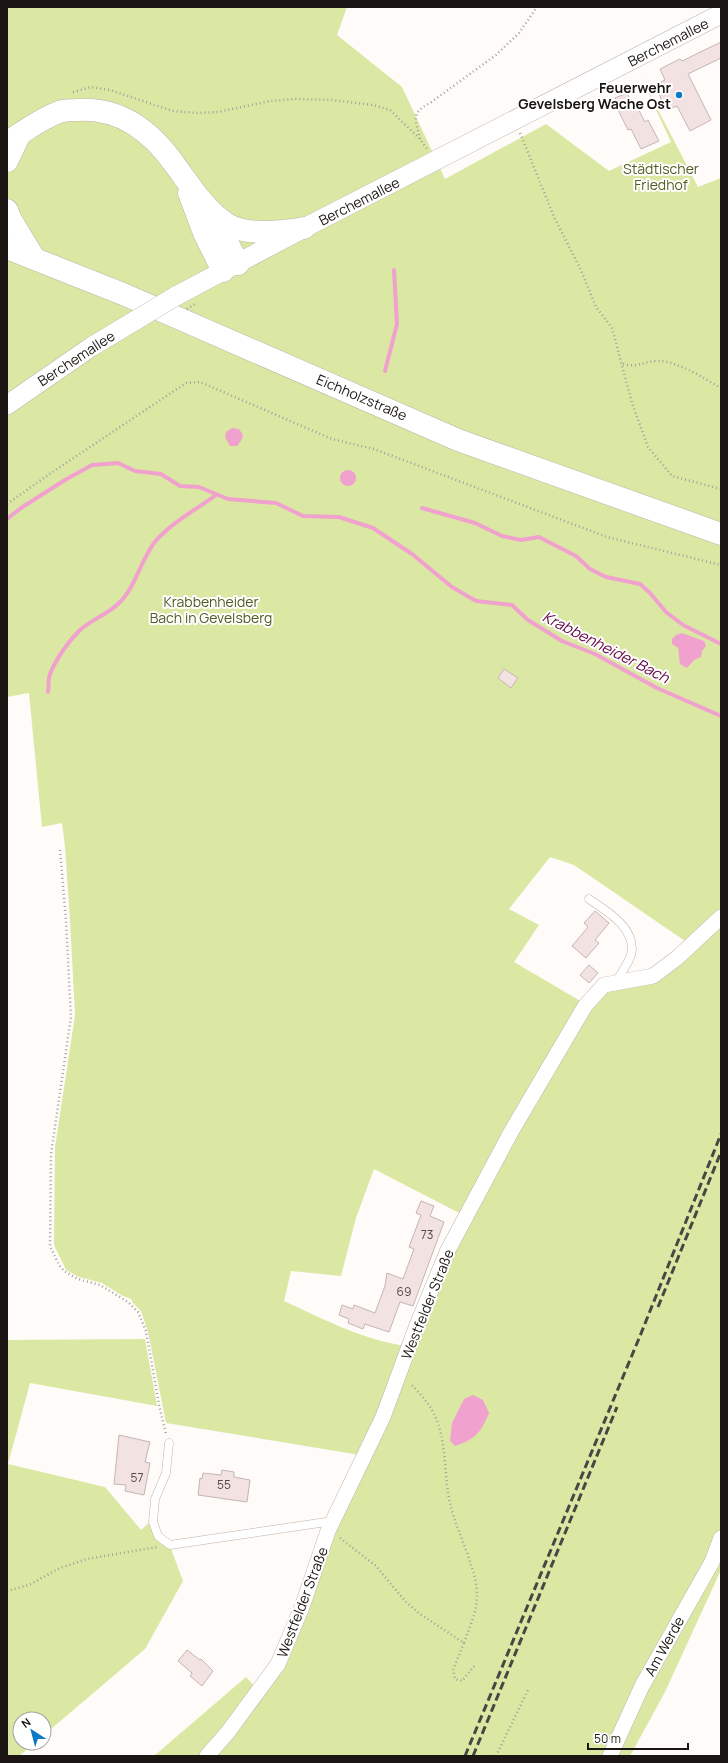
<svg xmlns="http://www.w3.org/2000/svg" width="728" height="1763" font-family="Manrope,sans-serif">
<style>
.green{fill:#dbe8a4}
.water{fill:#f0a1cd}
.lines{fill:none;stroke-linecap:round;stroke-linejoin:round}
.stream{stroke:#f0a1cd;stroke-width:4}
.building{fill:#f3e2e2;stroke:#c5b5b4}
.service-casing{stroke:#c0b2ab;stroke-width:9}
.minor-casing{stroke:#c0b2ab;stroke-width:16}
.tertiary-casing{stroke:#c0b2ab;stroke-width:20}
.secondary-casing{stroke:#c0b2ab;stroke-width:23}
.path{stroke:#a39f9d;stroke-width:2.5;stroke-dasharray:1 3;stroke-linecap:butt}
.service{stroke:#fff;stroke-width:8}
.minor{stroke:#fff;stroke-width:15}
.tertiary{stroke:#fff;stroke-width:19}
.secondary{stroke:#fff;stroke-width:22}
.rail{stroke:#4a4643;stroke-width:3;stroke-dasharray:8 4;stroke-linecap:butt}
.tertiary-bridge-casing{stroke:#c0b2ab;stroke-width:20;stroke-linecap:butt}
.path-bridge{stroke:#a39f9d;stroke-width:2.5;stroke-dasharray:1 3;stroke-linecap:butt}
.tertiary-bridge{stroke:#fff;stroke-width:19}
.poi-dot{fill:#0c7ac4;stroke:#fff;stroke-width:1.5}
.labels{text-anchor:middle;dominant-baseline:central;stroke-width:4;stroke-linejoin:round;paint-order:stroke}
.number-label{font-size:12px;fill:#514947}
.street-label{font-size:14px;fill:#1b1613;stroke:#fff}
.poi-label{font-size:14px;font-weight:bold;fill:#1b1613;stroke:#fff;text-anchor:end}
.park-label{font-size:14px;fill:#525b20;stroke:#fff}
.water-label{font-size:15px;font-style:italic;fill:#640446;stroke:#fff}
</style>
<rect width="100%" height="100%" fill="#fefbf9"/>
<g class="green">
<path d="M 7,7 L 347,7 L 337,35 L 402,87 L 445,179 L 546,124 L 609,171 L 671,142 L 640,75 L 698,187 L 721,178 L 721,913 L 688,943 L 574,865 L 550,857 L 509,909 L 539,925 L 514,962 L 582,1002 L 463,1215 L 374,1169 L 356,1218 L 341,1276 L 291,1271 L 284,1301 C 323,1319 363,1340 406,1346 L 360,1455 L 166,1423 L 148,1332 L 141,1311 L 133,1303 L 131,1299 L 121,1295 L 102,1283 L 79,1277 L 66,1270 L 54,1245 L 55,1147 L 75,1015 L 70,919 L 65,847 L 62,823 L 42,827 L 29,693 L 7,697 Z"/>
<path d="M 721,921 L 721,1570 L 665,1692 L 630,1756 L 154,1756 L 246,1677 L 261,1693 L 420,1326 L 477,1203 L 580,1019 L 603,994 L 611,990 L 651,980 Z"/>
<path d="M 145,1339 L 157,1406 L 30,1383 L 8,1464 L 105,1487 L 141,1530 L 151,1521 L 170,1546 L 183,1581 L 145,1649 L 44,1735 L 44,1719 L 20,1719 L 20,1743 L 35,1743 L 19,1756 L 7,1756 L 7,1340 Z"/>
</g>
<g class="water">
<path d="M 232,428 L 239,429 L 243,435 L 241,441 L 237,446 L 230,446 L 225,437 L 226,432 Z"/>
<circle cx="348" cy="478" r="8"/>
<path d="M 682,633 L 704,641 L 706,646 L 702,651 L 701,657 L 694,660 L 687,668 L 680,664 L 678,648 L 672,644 L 672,639 L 676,635 Z"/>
<path d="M 473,1395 L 483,1400 L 489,1413 C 481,1432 476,1439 455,1446 L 450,1441 L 452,1423 L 464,1399 Z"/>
</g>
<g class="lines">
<g class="stream">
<path d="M 385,371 L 397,324 L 394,270"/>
<path d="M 422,508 L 475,523 L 502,536 L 521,540 L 539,537 L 576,556 L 590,569 L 606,577 L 640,584 L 650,593 L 666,612 L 683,625 L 721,644"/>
<path d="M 7,519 L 21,508 L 65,480 L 92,465 L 118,463 L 135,471 L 161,474 L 180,486 L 199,487 L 228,499 L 276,503 L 303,516 L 339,517 L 373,528 L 412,554 L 452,587 L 476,601 L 512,605 L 528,620 L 562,641 L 595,654 L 657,688 L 721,716"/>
<path d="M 48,692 C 49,686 48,679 50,674 C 56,659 68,642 79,631 C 90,620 107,615 119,603 C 135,588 140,562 154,543 C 170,523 196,510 216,495"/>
</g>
</g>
<g class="building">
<path d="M 721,42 L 721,58 L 688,74 L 711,120 L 690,131 L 677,106 L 666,110 L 655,85 L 665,80 L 660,69 L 680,59 L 682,61 Z"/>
<path d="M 627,93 L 632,103 L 634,101 L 645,122 L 648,120 L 659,141 L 641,149 L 631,129 L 628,130 L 618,110 L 620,109 L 615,98 Z"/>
<path d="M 504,669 L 518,678 L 511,688 L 498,678 Z"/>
<path d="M 595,911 L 609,923 L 595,940 L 599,943 L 586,958 L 572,946 L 588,927 L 584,923 Z"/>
<path d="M 589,965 L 598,973 L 589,983 L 580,975 Z"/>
<path d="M 421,1201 L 434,1206 L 430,1216 L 444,1222 L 413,1306 L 400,1302 L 389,1332 L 365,1324 L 363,1329 L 348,1323 L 349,1319 L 339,1315 L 342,1305 L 353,1309 L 354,1305 L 375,1313 L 385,1286 L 387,1273 L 403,1279 L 414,1249 L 409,1247 L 421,1215 L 416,1213 Z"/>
<path d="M 119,1435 L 150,1442 L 145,1462 L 150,1463 L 144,1495 L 125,1491 L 126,1485 L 114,1484 Z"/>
<path d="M 222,1470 L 234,1472 L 234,1477 L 250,1480 L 247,1502 L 198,1495 L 200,1478 L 202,1479 L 203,1473 L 221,1475 Z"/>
<path d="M 187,1650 L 200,1660 L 201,1659 L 213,1671 L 202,1686 L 190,1676 L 192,1673 L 178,1661 Z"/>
</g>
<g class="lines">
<g class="service-casing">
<g id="service">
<path d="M 589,899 C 606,911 632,925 632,949 C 632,959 620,975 615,983"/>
<path d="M 169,1443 L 166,1473 L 155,1499 L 153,1522 L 158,1536 L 170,1545 L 333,1521"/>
</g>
</g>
<g class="minor-casing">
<g id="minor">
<path d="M 207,1756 L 228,1732 L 278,1664 L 302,1607 L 328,1531 L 383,1417 L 417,1325 L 447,1252 L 511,1132 L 585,1006 L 604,985 L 653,976 L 677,958 L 721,917"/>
<path d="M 610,1756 L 642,1686 L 712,1562 L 721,1538"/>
</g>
</g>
<g class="tertiary-casing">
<g id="tertiary">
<path d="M 176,296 L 304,228 L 721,14"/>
<path d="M 7,405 L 91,347 L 136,320"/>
</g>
</g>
<g class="secondary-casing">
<g id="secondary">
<path d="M 7,142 C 24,132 40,119 59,112 C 64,110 71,110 77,110 C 120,107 152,132 175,165 C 190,185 205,210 227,224 C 246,236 282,232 304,228"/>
<path d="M 7,161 L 20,134"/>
<path d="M 189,193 L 204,233 L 223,271"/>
<path d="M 7,210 L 11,220 L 34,258"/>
<path d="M 213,213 L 238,264"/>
<path d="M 7,248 L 123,294 L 458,440 L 721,534"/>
</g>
</g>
<g class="path">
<path d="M 73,92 L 91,87 L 110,90 L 173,111 L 196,113 L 218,112 L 270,101 L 295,99 L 332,100 L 373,105 L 390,110 L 420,139 L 427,149"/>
<path d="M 520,133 L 555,219 L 580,268 L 596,307 L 612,328 L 632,403 L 648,447 L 672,476 L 721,489"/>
<path d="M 420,139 C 416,120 410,113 430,103 L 496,55 L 519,33 L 537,7"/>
<path d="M 623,364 C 636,368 643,362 656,361 C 677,360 703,378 721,388"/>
<path d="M 7,504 L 51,473 L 186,383 L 200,382 L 332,439 L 374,449 L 607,537 L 721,565"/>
<path d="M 60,850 L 66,921 L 71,1017 L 51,1154 L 50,1246 L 59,1265 L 64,1271 L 78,1279 L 100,1285 L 128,1302 L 138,1312 L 146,1331 L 159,1405 L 166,1434"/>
<path d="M 340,1538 L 376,1566 L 405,1601 L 420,1614 L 464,1643 C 469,1628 477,1612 477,1596 C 478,1572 457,1532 451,1507 C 443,1478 448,1441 434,1414 C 429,1403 419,1393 410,1383"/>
<path d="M 7,1591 L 29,1585 L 60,1568 L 87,1559 L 157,1547"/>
<path d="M 464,1643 L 453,1670 L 455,1679 L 462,1681 L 475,1665"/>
<path d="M 496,1756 L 529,1688"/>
</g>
<use href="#service" class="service"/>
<use href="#minor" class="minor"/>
<use href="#tertiary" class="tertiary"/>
<use href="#secondary" class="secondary"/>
<g class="rail">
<path d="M 658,1307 L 721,1152"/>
<path d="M 465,1756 L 640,1336 L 721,1134"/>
<path d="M 473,1756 L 617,1407"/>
</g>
<g class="tertiary-bridge-casing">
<path id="tertiary-bridge" d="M 136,320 L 176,296"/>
</g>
<path class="path-bridge" d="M 187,309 L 195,304"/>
<use href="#tertiary-bridge" class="tertiary-bridge"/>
</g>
<circle class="poi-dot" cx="679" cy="95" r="4"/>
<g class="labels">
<g class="number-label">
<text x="427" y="1234">73</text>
<text x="404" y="1291">69</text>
<text x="137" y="1477">57</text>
<text x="224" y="1484">55</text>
</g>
<g class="street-label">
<text transform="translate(668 42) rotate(-27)">Berchemallee</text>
<text transform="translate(359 201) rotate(-27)">Berchemallee</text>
<text transform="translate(76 358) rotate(-33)">Berchemallee</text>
<text transform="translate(362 397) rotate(23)">Eichholzstraße</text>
<text transform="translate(427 1304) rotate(-68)">Westfelder Straße</text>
<text transform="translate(302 1602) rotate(-69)">Westfelder Straße</text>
<text transform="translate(664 1646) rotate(-61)">Am Werde</text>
</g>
<g class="poi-label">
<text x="671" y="87">Feuerwehr<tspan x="671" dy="16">Gevelsberg Wache Ost</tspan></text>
</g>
<g class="park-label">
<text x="661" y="168">Städtischer<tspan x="661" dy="16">Friedhof</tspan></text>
<text x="211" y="601">Krabbenheider<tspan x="211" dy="16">Bach in Gevelsberg</tspan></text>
</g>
<g class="water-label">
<text transform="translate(606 647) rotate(27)">Krabbenheider Bach</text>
</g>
</g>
<rect width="728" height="1763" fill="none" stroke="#1b1613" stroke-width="16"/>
<g transform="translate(32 1731) rotate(324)"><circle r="19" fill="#ffffff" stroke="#a4a2a1"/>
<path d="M0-3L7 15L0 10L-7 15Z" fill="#0c7ac4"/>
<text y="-6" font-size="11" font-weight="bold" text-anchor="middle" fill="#1b1613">N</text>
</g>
<path d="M588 1743v6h100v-6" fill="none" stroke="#1b1613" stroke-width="2"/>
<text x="594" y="1743" font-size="12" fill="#1b1613" stroke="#ffffff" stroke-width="3" paint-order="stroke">50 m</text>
</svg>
